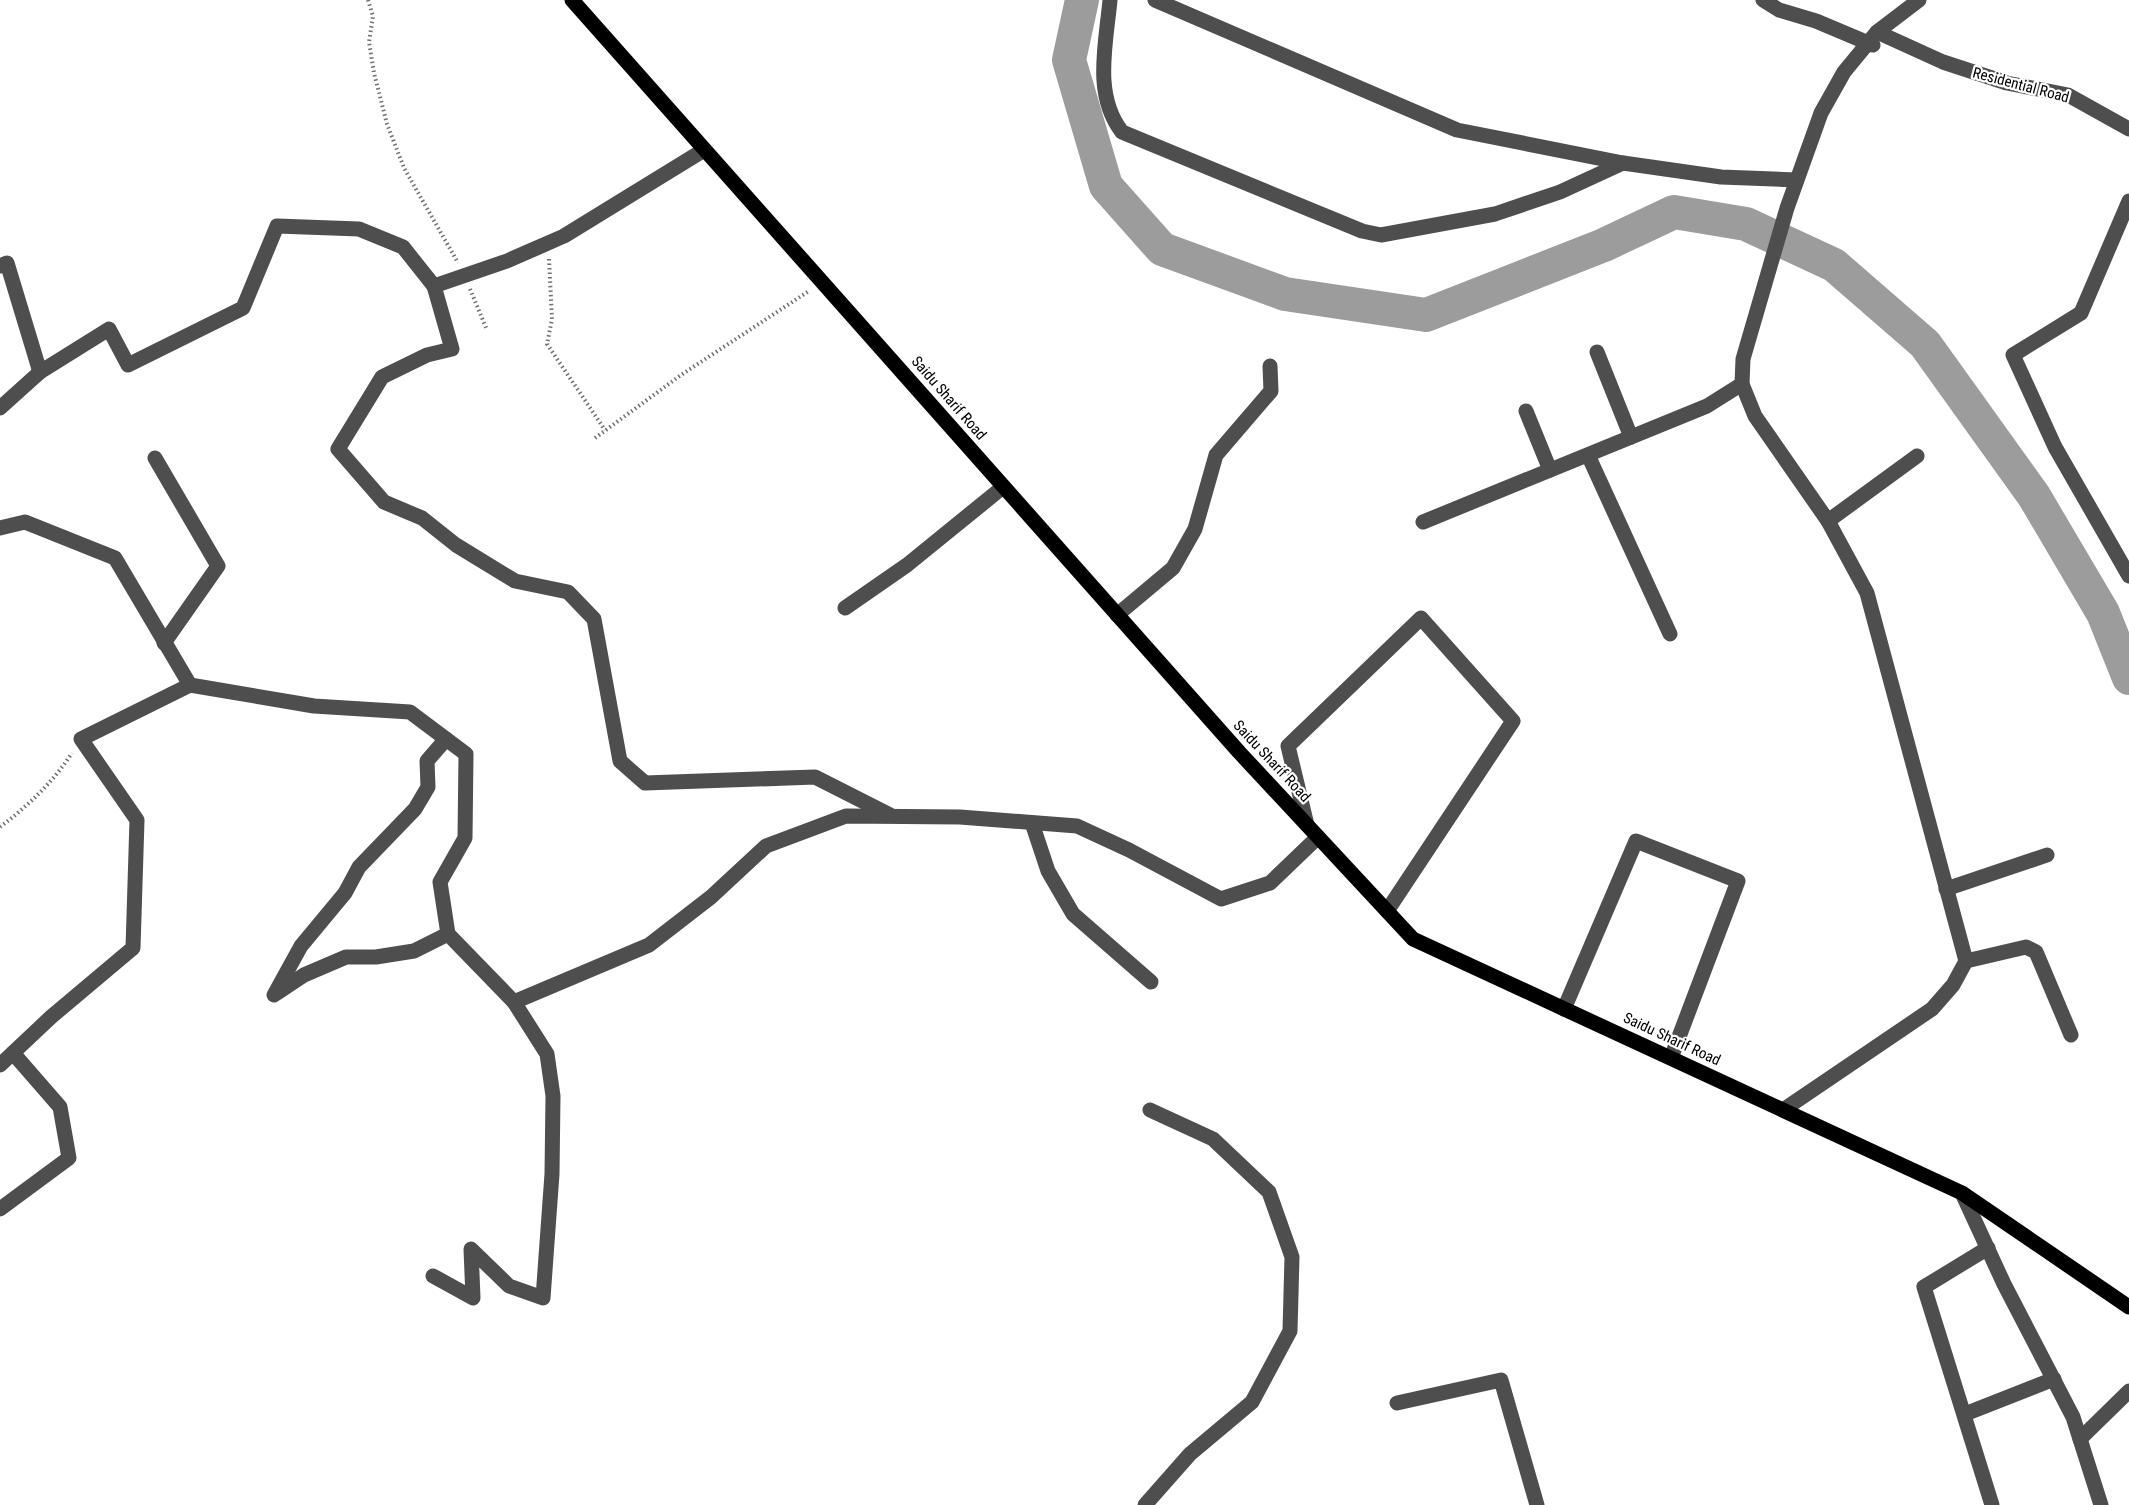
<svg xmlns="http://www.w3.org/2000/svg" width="2129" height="1505" font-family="'Roboto Condensed',sans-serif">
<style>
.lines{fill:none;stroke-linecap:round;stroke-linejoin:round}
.river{stroke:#9c9c9c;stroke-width:34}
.path{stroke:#707070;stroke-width:4;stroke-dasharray:1.5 3;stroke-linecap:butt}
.minor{stroke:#4e4e4e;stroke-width:15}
.major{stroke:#000;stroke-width:15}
.labels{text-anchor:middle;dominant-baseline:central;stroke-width:4.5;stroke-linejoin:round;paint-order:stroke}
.street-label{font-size:15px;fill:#000;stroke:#fff}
</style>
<rect width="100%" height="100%" fill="#fff"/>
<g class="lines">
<path class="river" d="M 1082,0 L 1069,60 L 1106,186 L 1162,249 L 1285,294 L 1426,315 L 1604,245 L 1674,212 L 1746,224 L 1834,265 L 1925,344 L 2034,496 L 2103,613 L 2129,678"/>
<g class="path">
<path d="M 368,0 L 373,16 L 369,42 L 374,73 L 387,124 L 404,168 L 457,261"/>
<path d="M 549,259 L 552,319 L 547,344 L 605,430"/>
<path d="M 470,289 L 487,330"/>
<path d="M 595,438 L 681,375 L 809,291"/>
<path d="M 0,827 C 28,806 53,782 72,753"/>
</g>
<g class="minor">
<path d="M 1110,0 C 1106,44 1093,95 1122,132 L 1362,231 L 1381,235 L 1495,214 L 1560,192 L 1623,163"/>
<path d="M 1155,0 L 1457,130 L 1623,163 L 1721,177 L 1796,180"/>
<path d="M 1763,0 L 1779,10 L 1816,21 L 1873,45"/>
<path d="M 1877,32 L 1943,62 L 2007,83 L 2068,95 L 2129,129"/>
<path d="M 2129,201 L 2081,313 L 2013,355 L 2055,447 L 2129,576"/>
<path d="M 0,266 L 7,263 L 40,372 L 109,329 L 128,365 L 243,308 L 277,226 L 359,229 L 403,247 L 434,286 L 507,261 L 564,236 L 704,150"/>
<path d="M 434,286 L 452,349 L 427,355 L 382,377 L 338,449 L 384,502 L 422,518 L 456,545 L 515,581 L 568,592 L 594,619 L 620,761 L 645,783 L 815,777 L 890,815"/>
<path d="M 1597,352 L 1631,437"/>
<path d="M 0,408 L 40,372"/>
<path d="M 1526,411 L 1550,470"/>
<path d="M 1588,455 L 1670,634"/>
<path d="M 155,458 L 218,566 L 164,643"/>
<path d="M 1828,521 L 1917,456"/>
<path d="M 1423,522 L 1707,406 L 1742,384"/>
<path d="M 0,528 L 25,522 L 115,558 L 190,685 L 314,706 L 410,712 L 466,754 L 465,838 L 440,882 L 448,934 L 514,1002 L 649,945 L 711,897 L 766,846 L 846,816 L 960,817 L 1077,826 L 1129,850 L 1221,899 L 1270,883 L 1318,837"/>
<path d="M 845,608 L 907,565 L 1003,487"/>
<path d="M 1117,615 L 1173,568 L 1195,529 L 1216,455 L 1271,391 L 1270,366"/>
<path d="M 1032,823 L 1048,871 L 1073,914 L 1151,982"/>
<path d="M 1307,825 L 1288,746 L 1421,618 L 1513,721 L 1387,911"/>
<path d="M 1946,889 L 2047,855"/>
<path d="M 1966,961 L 2026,947 L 2036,952 L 2071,1035"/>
<path d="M 277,993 L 304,975 L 346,957 L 376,957 L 414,951 L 448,934"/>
<path d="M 274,995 L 301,946 L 345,893 L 359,867 L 415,809 L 428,787 L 427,761 L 446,739"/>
<path d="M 1564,1009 L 1636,841 L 1738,881 L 1671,1058"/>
<path d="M 0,1065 L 51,1017 L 133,948 L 137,820 L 81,739 L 190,685"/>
<path d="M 1783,1110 L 1932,1009 L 1953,985 L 1966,961 L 1867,593 L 1828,521 L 1755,416 L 1742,384 L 1743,359 L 1787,208 L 1821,113 L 1844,72 L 1877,32 L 1919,0"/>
<path d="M 1962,1193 L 2004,1284 L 2073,1417 L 2101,1505"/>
<path d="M 0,1209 L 69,1158 L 60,1107 L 13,1053"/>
<path d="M 1988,1248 L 1924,1287 L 1992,1505"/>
<path d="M 433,1276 L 473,1298 L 471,1249 L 509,1286 L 543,1298 L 552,1174 L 553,1096 L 547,1054 L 514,1002"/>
<path d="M 1397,1403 L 1501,1380 L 1537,1505"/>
<path d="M 1965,1414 L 2054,1379"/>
<path d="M 2080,1439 L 2129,1391"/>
<path d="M 1145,1505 L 1190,1454 L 1252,1402 L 1290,1331 L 1292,1257 L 1269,1192 L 1213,1139 L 1150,1110"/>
</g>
<path class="major" d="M 572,0 L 1239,752 L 1413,939 L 1962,1193 L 2129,1307"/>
</g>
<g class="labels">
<g class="street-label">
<text transform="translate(2021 85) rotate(15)">Residential Road</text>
<text transform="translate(949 398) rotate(49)">Saidu Sharif Road</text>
<text transform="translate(1272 761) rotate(47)">Saidu Sharif Road</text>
<text transform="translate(1672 1039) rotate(25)">Saidu Sharif Road</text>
</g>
</g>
</svg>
